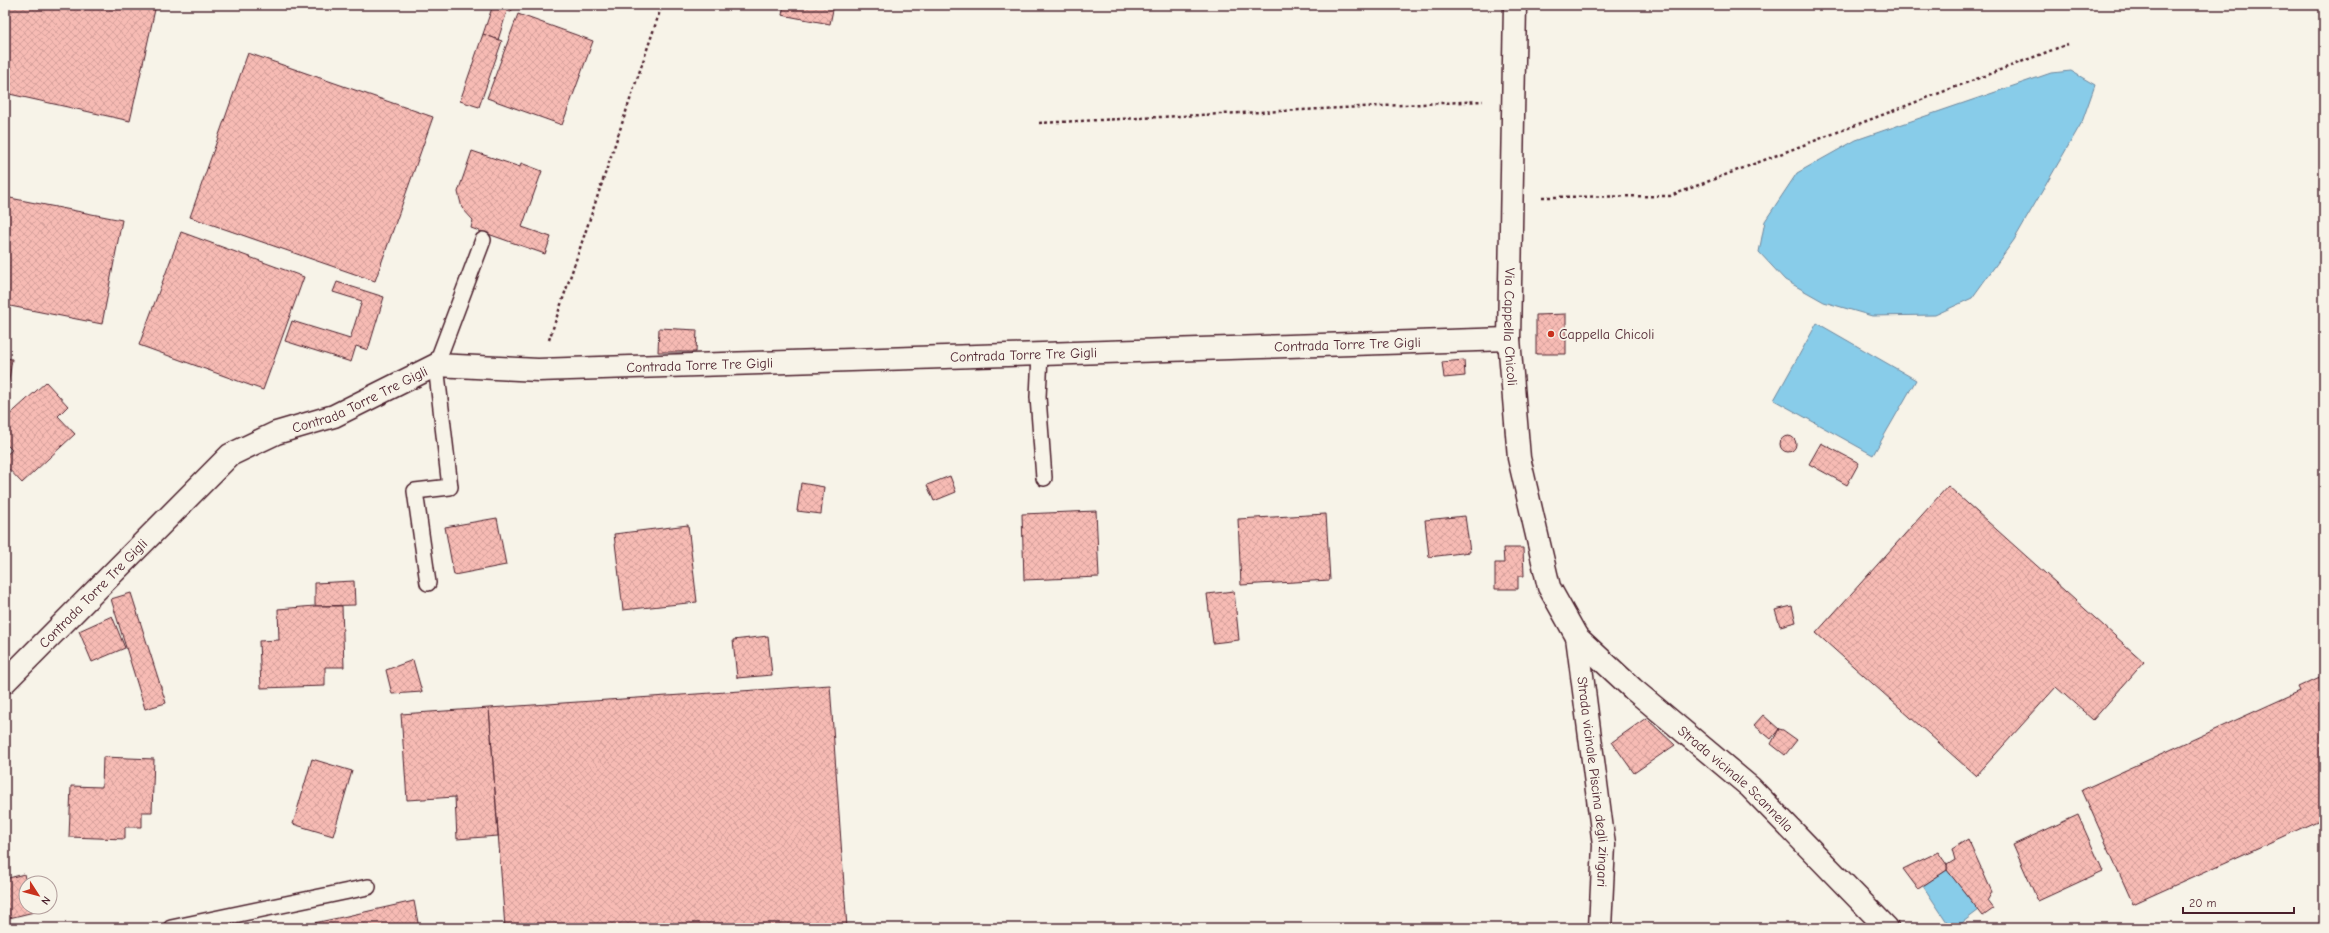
<svg xmlns="http://www.w3.org/2000/svg" width="2329" height="933" font-family="'Comic Neue',sans-serif">
<style>
.water{fill:#88cce9;stroke:#6f879d}
.building{fill:url(#building-cross-hatch);stroke:#4a1f2b}
.lines{fill:none;stroke-linecap:round;stroke-linejoin:round}
.lane-casing{stroke:#4a1f2b;stroke-width:18}
.street-casing{stroke:#4a1f2b;stroke-width:25}
.path{stroke:#4a1f2b;stroke-width:2.5;stroke-dasharray:3 3;stroke-linecap:butt}
.lane{stroke:#f7f3e8;stroke-width:15}
.street{stroke:#f7f3e8;stroke-width:22}
.poi-dot{fill:#c8321e;stroke:#f7f3e8;stroke-width:1.5}
.labels{text-anchor:middle;dominant-baseline:central;stroke-width:3.5;stroke-linejoin:round;paint-order:stroke}
.street-label{font-size:14px;fill:#4a1f2b;stroke:#f7f3e8}
.poi-label{font-size:14px;fill:#4a1f2b;stroke:#f7f3e8;text-anchor:start}
</style>
<defs>
<pattern id="building-cross-hatch" width="8" height="8" patternUnits="userSpaceOnUse"><rect width="8" height="8" fill="#f7bbb4"/><path d="M0 0l8 8M0 8l8-8" fill="none" stroke="#d5a09b"/></pattern>
</defs>
<rect width="100%" height="100%" fill="#f7f3e8"/>
<filter id="ink" filterUnits="userSpaceOnUse"><feTurbulence type="fractalNoise" baseFrequency=".025" numOctaves="2"/><feDisplacementMap in="SourceGraphic" scale="8" xChannelSelector="R" yChannelSelector="G"/><feConvolveMatrix kernelMatrix="1 2 1 2 8 2 1 2 1" color-interpolation-filters="sRGB"/></filter>
<g filter="url(#ink)">
<g class="water">
<path d="M 2071,71 L 2095,85 L 2082,122 L 2014,240 L 1972,298 L 1935,315 L 1872,316 L 1824,302 L 1785,280 L 1759,252 L 1765,221 L 1797,173 L 1856,140 L 2051,73 Z"/>
<path d="M 1817,323 L 1916,380 L 1873,455 L 1774,400 Z"/>
<path d="M 1947,870 L 1979,910 L 1955,928 L 1951,928 L 1923,886 Z"/>
</g>
<g class="building">
<path d="M 5,5 L 156,5 L 130,121 L 5,93 Z"/>
<path d="M 493,5 L 514,5 L 511,12 L 507,11 L 498,40 L 483,34 Z"/>
<path d="M 784,5 L 834,5 L 830,24 L 782,15 Z"/>
<path d="M 518,14 L 593,41 L 562,125 L 487,98 Z"/>
<path d="M 483,34 L 502,41 L 479,107 L 460,101 Z"/>
<path d="M 248,53 L 433,117 L 375,281 L 190,217 Z"/>
<path d="M 472,151 L 520,167 L 521,163 L 542,171 L 522,227 L 551,237 L 545,254 L 471,228 L 473,220 L 462,208 L 458,192 Z"/>
<path d="M 5,197 L 122,220 L 102,324 L 5,305 Z"/>
<path d="M 181,232 L 304,277 L 263,390 L 139,345 Z"/>
<path d="M 337,282 L 384,297 L 368,350 L 356,346 L 351,362 L 285,341 L 292,321 L 350,339 L 362,301 L 333,292 Z"/>
<path d="M 1566,314 L 1566,354 L 1536,354 L 1536,315 Z"/>
<path d="M 659,328 L 697,330 L 696,352 L 658,352 Z"/>
<path d="M 5,358 L 12,359 L 7,394 L 5,393 Z"/>
<path d="M 1464,360 L 1465,376 L 1444,378 L 1442,362 Z"/>
<path d="M 46,382 L 68,406 L 58,416 L 75,434 L 22,483 L 5,465 L 5,456 L 12,450 L 5,443 L 5,419 Z"/>
<circle cx="1788" cy="444" r="8"/>
<path d="M 1821,443 L 1859,463 L 1847,485 L 1809,464 Z"/>
<path d="M 950,476 L 956,492 L 934,501 L 927,485 Z"/>
<path d="M 801,483 L 824,487 L 821,514 L 797,511 Z"/>
<path d="M 1948,486 L 2144,662 L 2093,720 L 2056,687 L 1976,776 L 1816,633 Z"/>
<path d="M 1096,511 L 1099,577 L 1024,580 L 1022,514 Z"/>
<path d="M 1326,514 L 1330,580 L 1241,585 L 1238,519 Z"/>
<path d="M 1465,516 L 1470,552 L 1429,557 L 1425,520 Z"/>
<path d="M 497,518 L 506,565 L 454,575 L 445,527 Z"/>
<path d="M 688,525 L 697,602 L 623,610 L 614,534 Z"/>
<path d="M 1503,548 L 1523,548 L 1524,576 L 1518,576 L 1518,589 L 1495,589 L 1495,563 L 1504,563 Z"/>
<path d="M 354,581 L 355,605 L 315,606 L 315,583 Z"/>
<path d="M 1234,591 L 1239,640 L 1213,643 L 1207,594 Z"/>
<path d="M 131,593 L 166,703 L 145,709 L 111,599 Z"/>
<path d="M 315,606 L 342,606 L 344,667 L 325,667 L 325,686 L 261,688 L 259,641 L 279,640 L 278,609 Z"/>
<path d="M 1792,606 L 1796,622 L 1780,626 L 1775,610 Z"/>
<path d="M 112,616 L 125,648 L 92,662 L 79,631 Z"/>
<path d="M 768,636 L 772,675 L 737,678 L 733,640 Z"/>
<path d="M 413,660 L 422,692 L 392,694 L 386,670 Z"/>
<path d="M 2324,675 L 2324,818 L 2133,904 L 2082,790 L 2300,691 L 2298,687 Z"/>
<path d="M 830,685 L 847,928 L 505,928 L 489,708 Z"/>
<path d="M 489,708 L 498,836 L 457,839 L 455,797 L 407,800 L 401,714 Z"/>
<path d="M 1763,715 L 1779,729 L 1771,739 L 1754,725 Z"/>
<path d="M 1646,718 L 1675,745 L 1634,773 L 1612,742 Z"/>
<path d="M 1779,729 L 1783,730 L 1797,740 L 1785,755 L 1771,744 Z"/>
<path d="M 103,757 L 154,759 L 152,812 L 142,812 L 142,827 L 125,827 L 125,839 L 69,837 L 71,786 L 102,787 Z"/>
<path d="M 312,759 L 352,771 L 333,836 L 293,824 Z"/>
<path d="M 2078,815 L 2103,871 L 2038,901 L 2013,845 Z"/>
<path d="M 1968,839 L 1992,892 L 1987,901 L 1993,909 L 1983,916 L 1947,870 L 1947,865 L 1955,860 L 1952,849 Z"/>
<path d="M 1938,852 L 1947,865 L 1947,870 L 1918,889 L 1903,869 Z"/>
<path d="M 24,874 L 26,883 L 26,907 L 33,907 L 34,912 L 5,919 L 5,879 Z"/>
<path d="M 414,901 L 419,928 L 290,928 L 338,918 Z"/>
</g>
<g class="lines">
<g class="lane-casing">
<g id="lane">
<path d="M 1040,355 L 1038,397 L 1044,478"/>
<path d="M 428,583 L 415,491 L 450,487 L 436,365 L 483,240"/>
<path d="M 171,928 L 368,887"/>
</g>
</g>
<g class="street-casing">
<g id="street">
<path id="s1" d="M 1515,5 L 1509,339 L 1519,458 L 1549,587 L 1577,637 L 1633,689 L 1750,787 L 1887,928"/>
<path id="s2" d="M 1577,637 L 1604,845 L 1600,928"/>
<path id="s3" d="M 5,682 L 230,455 L 276,433 L 334,416 L 436,365 L 538,370 L 1509,339"/>
</g>
</g>
<g class="path">
<path d="M 1039,123 L 1483,101"/>
<path d="M 1542,197 L 1670,196 L 2068,44"/>
<path d="M 549,340 L 661,8"/>
</g>
<use href="#lane" class="lane"/>
<use href="#street" class="street"/>
</g>
</g>
<circle class="poi-dot" cx="1551" cy="334" r="4"/>
<g class="labels">
<g class="street-label">
<text stroke="none"><textPath href="#s1" startOffset="322">Via Cappella Chicoli</textPath></text>
<text stroke="none"><textPath href="#s3" startOffset="1457">Contrada Torre Tre Gigli</textPath></text>
<text stroke="none"><textPath href="#s3" startOffset="1133">Contrada Torre Tre Gigli</textPath></text>
<text stroke="none"><textPath href="#s3" startOffset="809">Contrada Torre Tre Gigli</textPath></text>
<text stroke="none"><textPath href="#s3" startOffset="461">Contrada Torre Tre Gigli</textPath></text>
<text stroke="none"><textPath href="#s3" startOffset="125">Contrada Torre Tre Gigli</textPath></text>
<text stroke="none"><textPath href="#s1" startOffset="856">Strada vicinale Scannella</textPath></text>
<text stroke="none"><textPath href="#s2" startOffset="146">Strada vicinale Piscina degli zingari</textPath></text>
</g>
<g class="poi-label">
<text x="1559" y="334">Cappella Chicoli</text>
</g>
</g>
<rect width="2329" height="933" fill="none" stroke="#f7f3e8" stroke-width="20"/>
<rect x="10" y="10" width="2309" height="913" fill="none" stroke="#4a1f2b" stroke-width="1.5" filter="url(#ink)"/>
<g transform="translate(38 895) rotate(126)"><circle r="19" fill="#f7f3e8" stroke="#b29e9c"/>
<path d="M0-3L7 15L0 10L-7 15Z" fill="#c8321e"/>
<text y="-6" font-size="11" font-weight="bold" text-anchor="middle" fill="#4a1f2b">N</text>
</g>
<path d="M2183 907v6h111v-6" fill="none" stroke="#4a1f2b" stroke-width="2"/>
<text x="2189" y="907" font-size="12" fill="#4a1f2b" stroke="#f7f3e8" stroke-width="3" paint-order="stroke">20 m</text>
</svg>
